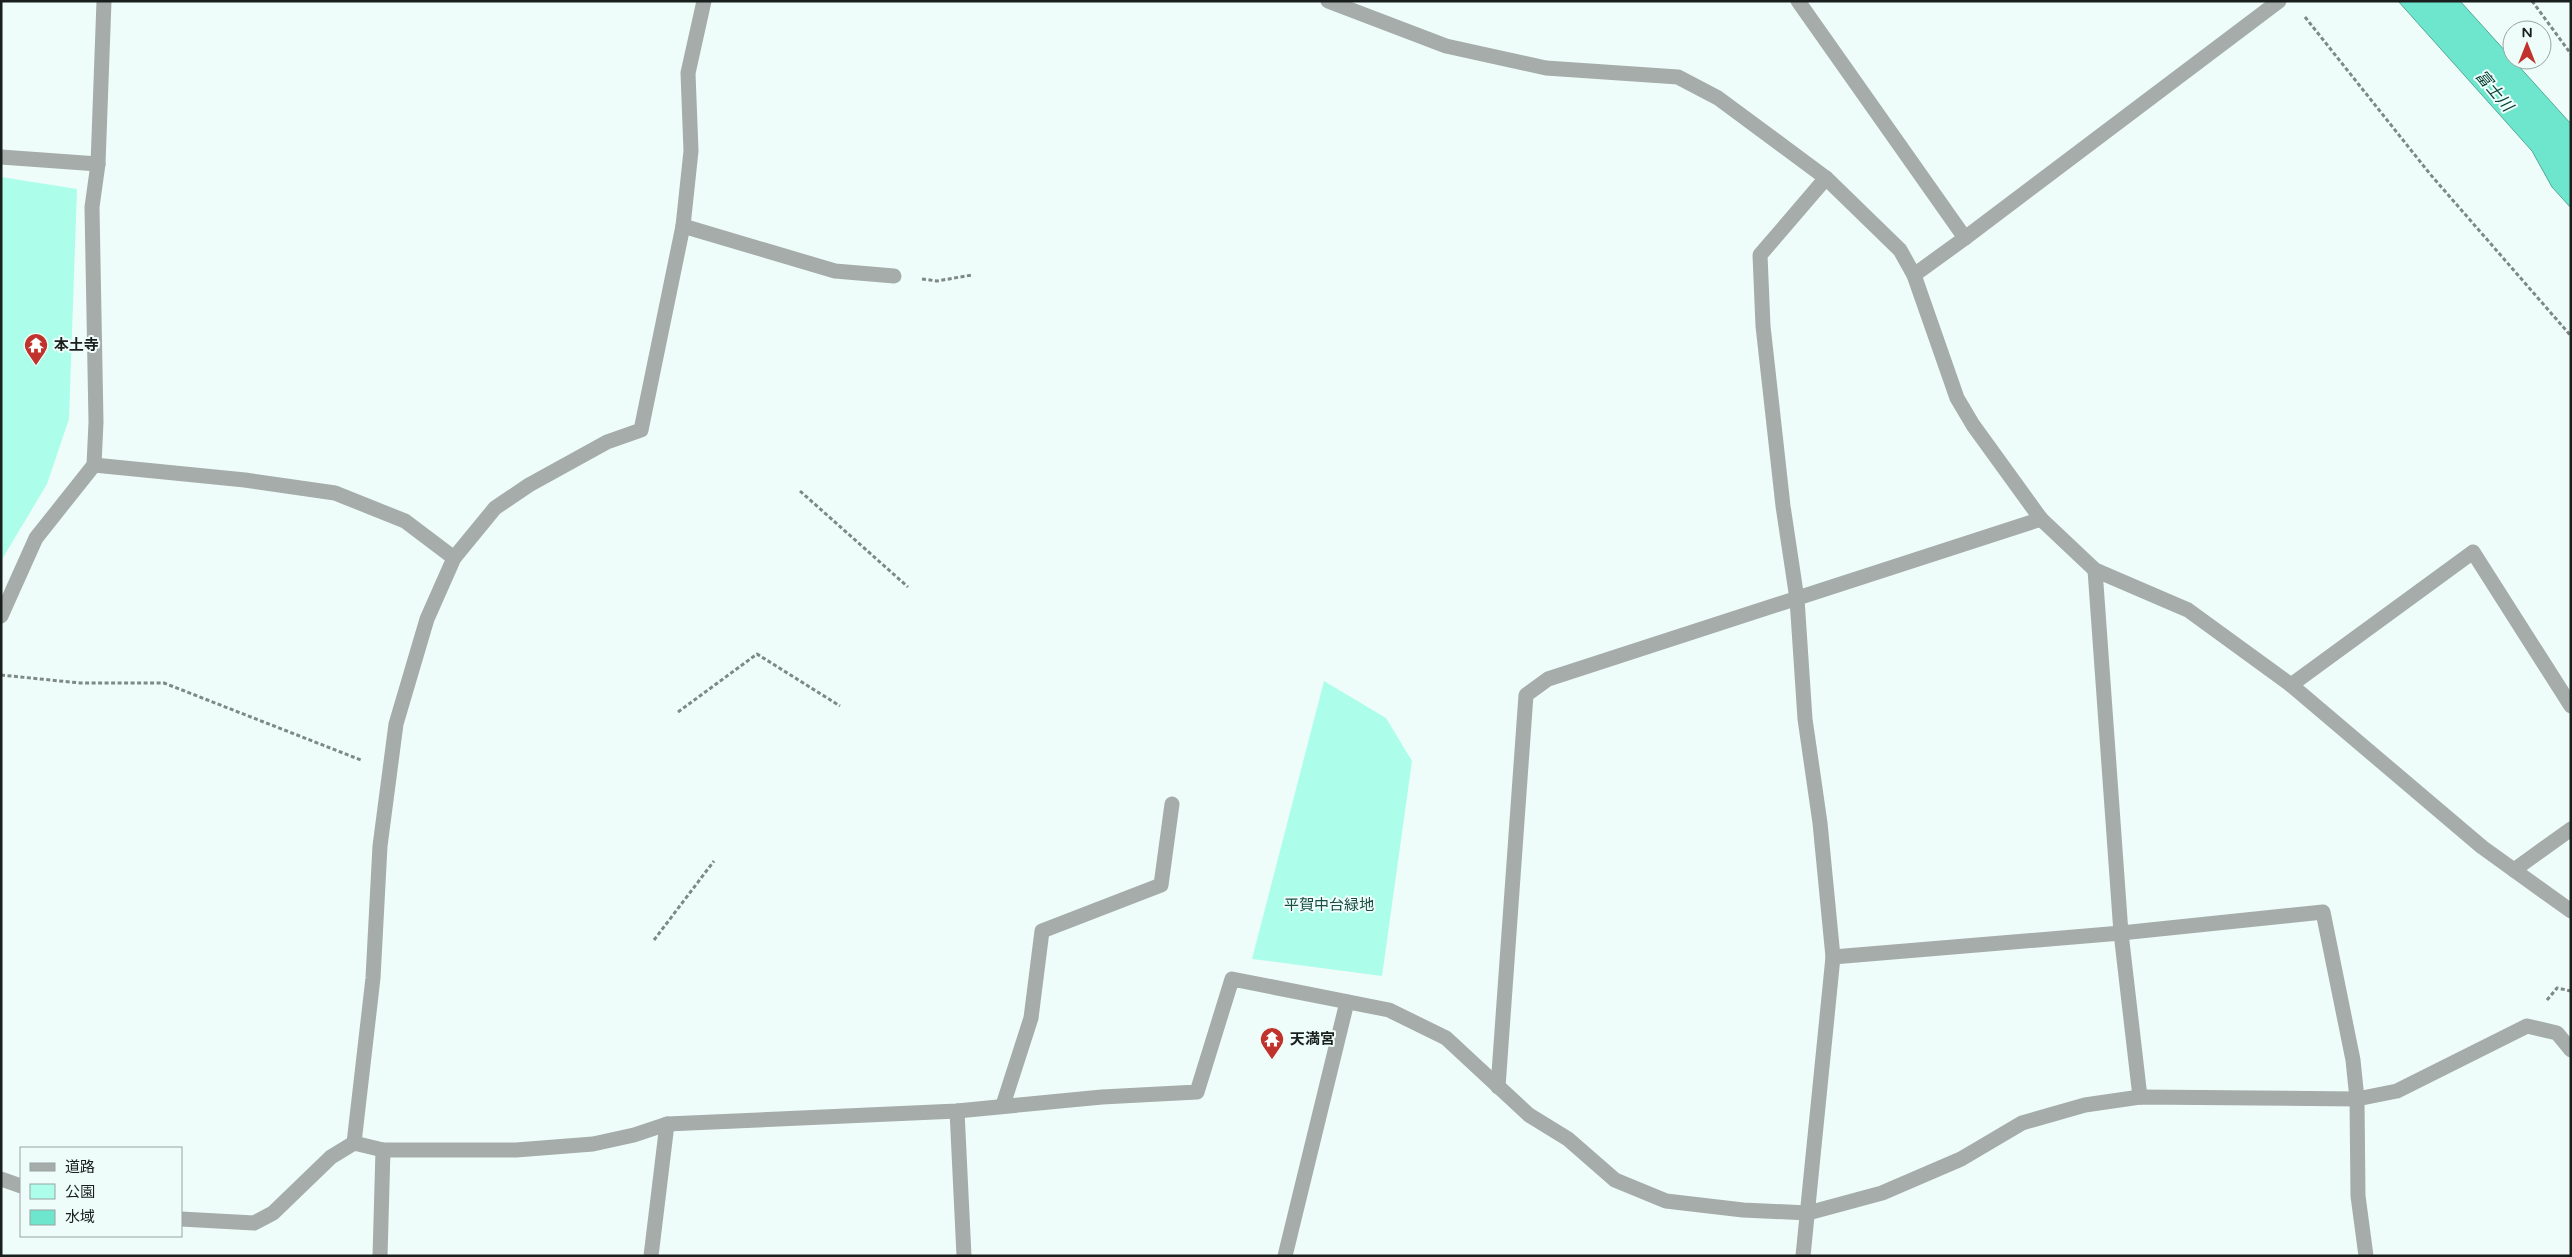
<svg xmlns="http://www.w3.org/2000/svg" width="2572" height="1257" font-family="'Varela Round','Noto Sans JP',sans-serif">
<style>
.green{fill:#acfeea}
.water{fill:#6ee6cd;stroke:#54aa98}
.lines{fill:none;stroke-linecap:round;stroke-linejoin:round}
.path{stroke:#7e8885;stroke-width:3;stroke-dasharray:4 2.5;stroke-linecap:butt}
.lane{stroke:#a5acaa;stroke-width:15}
.street{stroke:#a5acaa;stroke-width:15}
.labels{text-anchor:middle;dominant-baseline:central;stroke-width:4;stroke-linejoin:round;paint-order:stroke}
.poi-label{font-size:15px;font-weight:bold;fill:#191f1d;stroke:#eefdf9;text-anchor:start}
.park-label{font-size:15px;fill:#184d42;stroke:#eefdf9}
.water-label{font-size:16px;font-style:italic;fill:#013c32;stroke:#eefdf9}
</style>
<rect width="100%" height="100%" fill="#eefdf9"/>
<g class="green">
<path d="M 1,177 L 77,189 L 69,419 L 47,484 L 1,561 Z"/>
<path d="M 1324,681 L 1386,718 L 1412,761 L 1382,976 L 1252,959 Z"/>
</g>
<path class="water" d="M 2398,1 L 2460,1 L 2571,124 L 2571,208 L 2552,187 L 2532,151 Z"/>
<g class="lines">
<g class="path">
<path d="M 2532,1 L 2571,54"/>
<path d="M 2305,17 L 2430,174 L 2571,336"/>
<path d="M 922,279 L 937,281 L 972,275"/>
<path d="M 800,491 L 908,587"/>
<path d="M 1,675 L 80,683 L 164,683 L 361,760"/>
<path d="M 678,712 L 757,654 L 840,706"/>
<path d="M 654,940 L 714,861"/>
<path d="M 2547,1000 L 2557,988 L 2571,991"/>
</g>
<path class="lane" d="M 1003,1105 L 1031,1018 L 1042,931 L 1161,885 L 1172,804"/>
<g class="street">
<path d="M 1328,1 L 1446,46 L 1546,68 L 1678,77 L 1718,98 L 1826,178 L 1900,250 L 1914,275 L 1957,398 L 1973,425 L 2041,519 L 2095,570 L 2188,610 L 2291,685 L 2482,847 L 2571,911"/>
<path d="M 1798,1 L 1965,238 L 2279,1"/>
<path d="M 1,157 L 98,164"/>
<path d="M 683,226 L 835,271 L 894,276"/>
<path d="M 1914,275 L 1965,238"/>
<path d="M 94,465 L 245,480 L 335,493 L 405,521 L 454,558"/>
<path d="M 2095,570 L 2121,933 L 2140,1097"/>
<path d="M 1,616 L 36,538 L 94,465 L 96,422 L 92,207 L 98,164 L 104,1"/>
<path d="M 2291,685 L 2473,552 L 2571,706"/>
<path d="M 2514,870 L 2571,829"/>
<path d="M 1833,957 L 2121,933 L 2323,912 L 2353,1060 L 2357,1099 L 2358,1196 L 2366,1256"/>
<path d="M 1498,1087 L 1526,695 L 1548,679 L 2041,519"/>
<path d="M 957,1111 L 964,1256"/>
<path d="M 354,1143 L 373,978 L 380,846 L 396,724 L 427,619 L 454,558 L 495,508 L 529,485 L 607,442 L 641,430 L 683,226 L 691,151 L 688,73 L 704,1"/>
<path d="M 1,1179 L 21,1186"/>
<path d="M 181,1219 L 254,1223 L 273,1213 L 331,1157 L 354,1143 L 383,1150 L 516,1150 L 593,1144 L 634,1135 L 667,1124 L 957,1111 L 1102,1097 L 1197,1092 L 1232,979 L 1389,1010 L 1446,1038 L 1529,1115 L 1568,1139 L 1615,1180 L 1666,1201 L 1743,1210 L 1808,1213 L 1882,1193 L 1961,1159 L 2022,1123 L 2085,1105 L 2140,1097 L 2357,1099 L 2397,1091 L 2527,1026 L 2557,1033 L 2571,1050"/>
<path d="M 380,1256 L 383,1150"/>
<path d="M 651,1256 L 667,1124"/>
<path d="M 1285,1256 L 1347,1002"/>
<path d="M 1803,1256 L 1833,957 L 1820,823 L 1805,719 L 1797,599 L 1783,506 L 1763,326 L 1760,255 L 1826,178"/>
</g>
</g>
<defs>
<g id="temple-pin" transform="scale(1.25)"><path d="M0 17L-7.5 6A9.5 9.5 0 1 1 7.5 6Z" fill="#c0332c" stroke="#eefdf9"/><path d="M0-6L5-2H3V0L6.5 2.5H4V6H1.5V3h-3V6H-4V2.5H-6.5L-3 0V-2H-5Z" fill="#fff"/></g>
</defs>
<g fill-rule="evenodd">
<use href="#temple-pin" x="36" y="345"/>
<use href="#temple-pin" x="1272" y="1039"/>
</g>
<g class="labels">
<g class="poi-label">
<text x="54" y="345">本土寺</text>
<text x="1290" y="1039">天満宮</text>
</g>
<g class="park-label">
<text x="1329" y="905">平賀中台緑地</text>
</g>
<g class="water-label">
<text transform="translate(2494 91) rotate(50)">富士川</text>
</g>
</g>
<rect width="2572" height="1257" fill="none" stroke="#191f1d" stroke-width="5"/>
<rect x="20" y="1147" width="162" height="90" fill="#eefdf9" stroke="#99a4a1"/>
<rect x="30" y="1163" width="25" height="8" fill="#a5acaa" stroke="#99a4a1"/>
<text x="65" y="1172" font-size="15" fill="#191f1d">道路</text>
<rect x="30" y="1184" width="25" height="15" fill="#acfeea" stroke="#99a4a1"/>
<text x="65" y="1197" font-size="15" fill="#191f1d">公園</text>
<rect x="30" y="1210" width="25" height="15" fill="#6ee6cd" stroke="#99a4a1"/>
<text x="65" y="1222" font-size="15" fill="#191f1d">水域</text>
<g transform="translate(2527 45)"><circle r="24" fill="#eefdf9" stroke="#99a4a1"/>
<path d="M0-4L9 19L0 12L-9 19Z" fill="#c0332c"/>
<text y="-8" font-size="14" font-weight="bold" text-anchor="middle" fill="#191f1d">N</text>
</g>
</svg>
